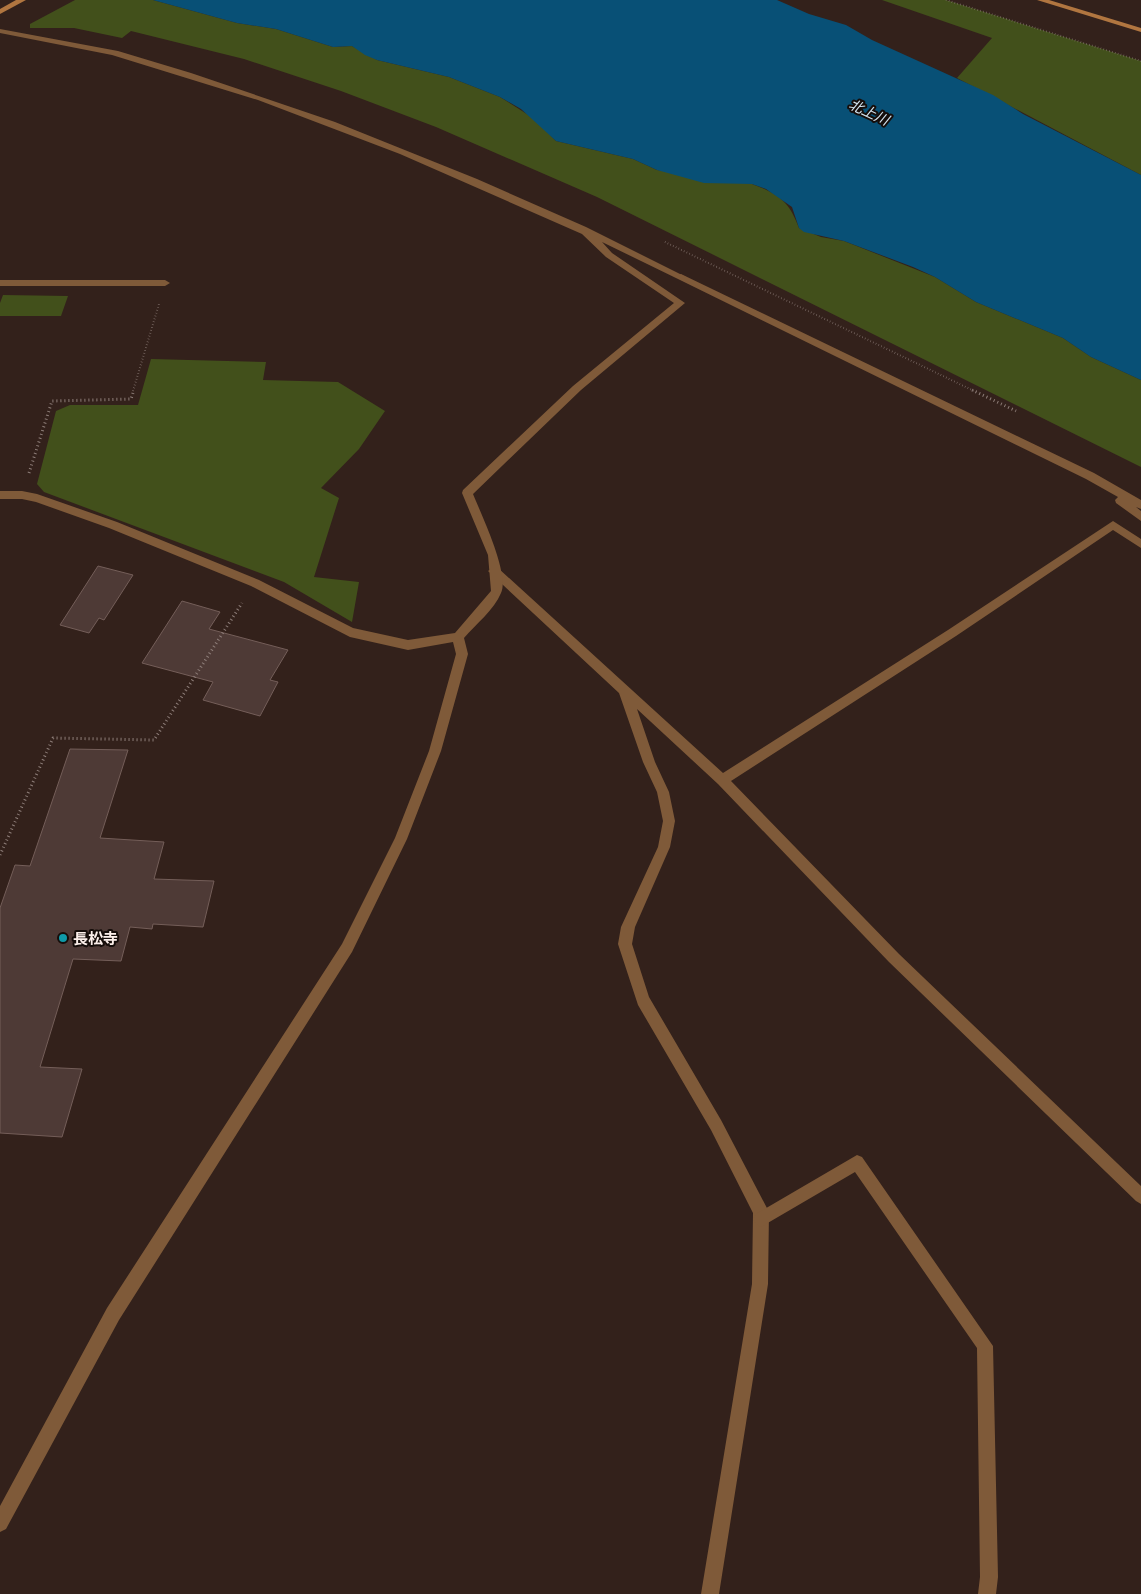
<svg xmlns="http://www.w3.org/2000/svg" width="1141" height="1594" font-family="Arial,'Noto Sans JP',sans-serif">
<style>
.green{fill:#42501b}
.water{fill:#085076}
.building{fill:#4e3a36;stroke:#745e59}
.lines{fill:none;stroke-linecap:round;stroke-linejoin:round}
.path-far1{stroke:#8e7e79;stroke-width:2;stroke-dasharray:0.5 2.5;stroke-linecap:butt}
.path{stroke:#8e7e79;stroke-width:3;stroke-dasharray:1 3;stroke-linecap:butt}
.lane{fill:#7f5a39;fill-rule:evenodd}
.street{fill:#7f5a39;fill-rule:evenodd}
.secondary{fill:#b17640;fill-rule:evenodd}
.culture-dot{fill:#0f9aa8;stroke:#150d0a;stroke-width:2}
.labels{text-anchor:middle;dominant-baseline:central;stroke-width:4;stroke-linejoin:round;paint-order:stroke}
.far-water-label{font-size:14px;font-style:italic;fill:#d5e5f1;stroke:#150d0a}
.poi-label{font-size:15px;font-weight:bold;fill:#fbefea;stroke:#150d0a;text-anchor:start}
</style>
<rect width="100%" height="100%" fill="#33211b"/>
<g class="green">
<path d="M 75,0 L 153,0 L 237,23 L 276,29 L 333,47 L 352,46 L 377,60 L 449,77 L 500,97 L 533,118 L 556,141 L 633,159 L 657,170 L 752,184 C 779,194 789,201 799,228 L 821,237 L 844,241 L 935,277 L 976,302 L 1063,338 L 1091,357 L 1141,380 L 1141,467 L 597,197 L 436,127 L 341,91 L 244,59 L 131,31 L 122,38 L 74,28 L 30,28 L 30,24 Z"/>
<path d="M 882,0 L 946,0 L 1141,61 L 1141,175 L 957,78 L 992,38 Z"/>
<path d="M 3,295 L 68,296 L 61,316 L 0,316 L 0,303 Z"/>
<path d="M 151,359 L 266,362 L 263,380 L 338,382 L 385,411 L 359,449 L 321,488 L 339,498 L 314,577 L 359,582 L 352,622 L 284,582 L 44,492 L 37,484 L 56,411 L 70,405 L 138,405 Z"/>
</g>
<path class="water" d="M 153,0 L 777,0 L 809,14 L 846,25 L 872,40 L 993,95 L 1023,114 L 1141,175 L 1141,380 L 1091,357 L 1063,338 L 976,302 L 935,277 L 913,267 L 844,241 L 804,232 L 799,228 L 792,207 L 766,189 L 752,184 L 704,183 L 657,170 L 633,159 L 556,141 L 521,109 L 500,97 L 449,77 L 377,60 L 365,55 L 352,46 L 333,47 L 276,29 L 237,23 Z"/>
<g class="building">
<path d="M 98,566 L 133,575 L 104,620 L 99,618 L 89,633 L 60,625 Z"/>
<path d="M 182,601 L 220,612 L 209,629 L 288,650 L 270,680 L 278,682 L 260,716 L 203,700 L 213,682 L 142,663 Z"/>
<path d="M 70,749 L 128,750 L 100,838 L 164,842 L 154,879 L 214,881 L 203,927 L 153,924 L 152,929 L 130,927 L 121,961 L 73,959 L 40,1067 L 82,1069 L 62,1137 L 0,1133 L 0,908 L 15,865 L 30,866 Z"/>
</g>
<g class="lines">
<g class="path-far1">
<path d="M 946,0 L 1141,61"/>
<path d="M 665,242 L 974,391"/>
<path d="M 133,391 L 159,304"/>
</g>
<g class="path">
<path d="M 972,390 L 1016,411"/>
<path d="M 29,473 L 52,401 L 131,399 L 134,390"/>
<path d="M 0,855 L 53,738 L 154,740 L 242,603"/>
</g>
<g class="lane">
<path d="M 681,274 L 1094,473 L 1141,500 L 1141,509 L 1136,507 L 1141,511 L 1141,521 L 1116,503 L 1115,500 L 1118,497 L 1086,479 L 678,279 L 678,275 Z"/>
<path d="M 1113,521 L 1141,539 L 1141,548 L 1113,530 L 956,636 L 731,781 L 899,954 L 1141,1186 L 1141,1204 L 1136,1201 L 889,962 L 718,784 L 637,709 L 655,762 L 669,792 L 675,821 L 670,847 L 635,927 L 632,944 L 649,997 L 721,1120 L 769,1212 L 768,1284 L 719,1594 L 701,1594 L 752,1284 L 753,1213 L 711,1130 L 638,1005 L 618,944 L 621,927 L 658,847 L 663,821 L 657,792 L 643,762 L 619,693 L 488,571 L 494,567 L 498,568 L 723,773 L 948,630 Z"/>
</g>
<g class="street">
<path d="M 0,29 L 118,51 L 191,73 L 335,122 L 477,179 L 586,227 L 686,277 L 684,279 L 678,279 L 602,242 L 612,253 L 685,303 L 581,390 L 473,494 C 481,514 510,574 501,593 C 494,610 476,624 464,638 L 468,654 L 441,751 L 407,839 L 352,952 L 119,1320 L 6,1529 L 0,1532 L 0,1506 L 107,1308 L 342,944 L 395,838 L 429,751 L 456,654 L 453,642 L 408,650 L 350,637 L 251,586 L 109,528 L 36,502 L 22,499 L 0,499 L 0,491 L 22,491 L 37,494 L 117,522 L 259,580 L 353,628 L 408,640 L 455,633 L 491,591 L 488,555 L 462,493 L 463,490 L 573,386 L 674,303 L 606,257 L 582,234 L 400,154 L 258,100 L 112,55 L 0,33 Z"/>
<path d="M 0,280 L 165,280 L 170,283 L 165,286 L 0,286 Z"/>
<path d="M 857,1155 L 862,1157 L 993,1346 L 998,1577 L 996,1594 L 978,1594 L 980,1577 L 977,1348 L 855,1172 L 766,1224 L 761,1227 L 756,1224 L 753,1219 L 756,1214 Z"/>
</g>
<g class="secondary">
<path d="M 16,0 L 26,0 L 0,14 L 0,9 Z"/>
<path d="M 1037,0 L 1049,0 L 1141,28 L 1141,32 Z"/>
</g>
</g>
<circle class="culture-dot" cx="63" cy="938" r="5"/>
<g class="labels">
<g class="far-water-label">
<text transform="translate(869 112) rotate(25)">北上川</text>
</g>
<g class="poi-label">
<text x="73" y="938">長松寺</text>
</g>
</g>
</svg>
